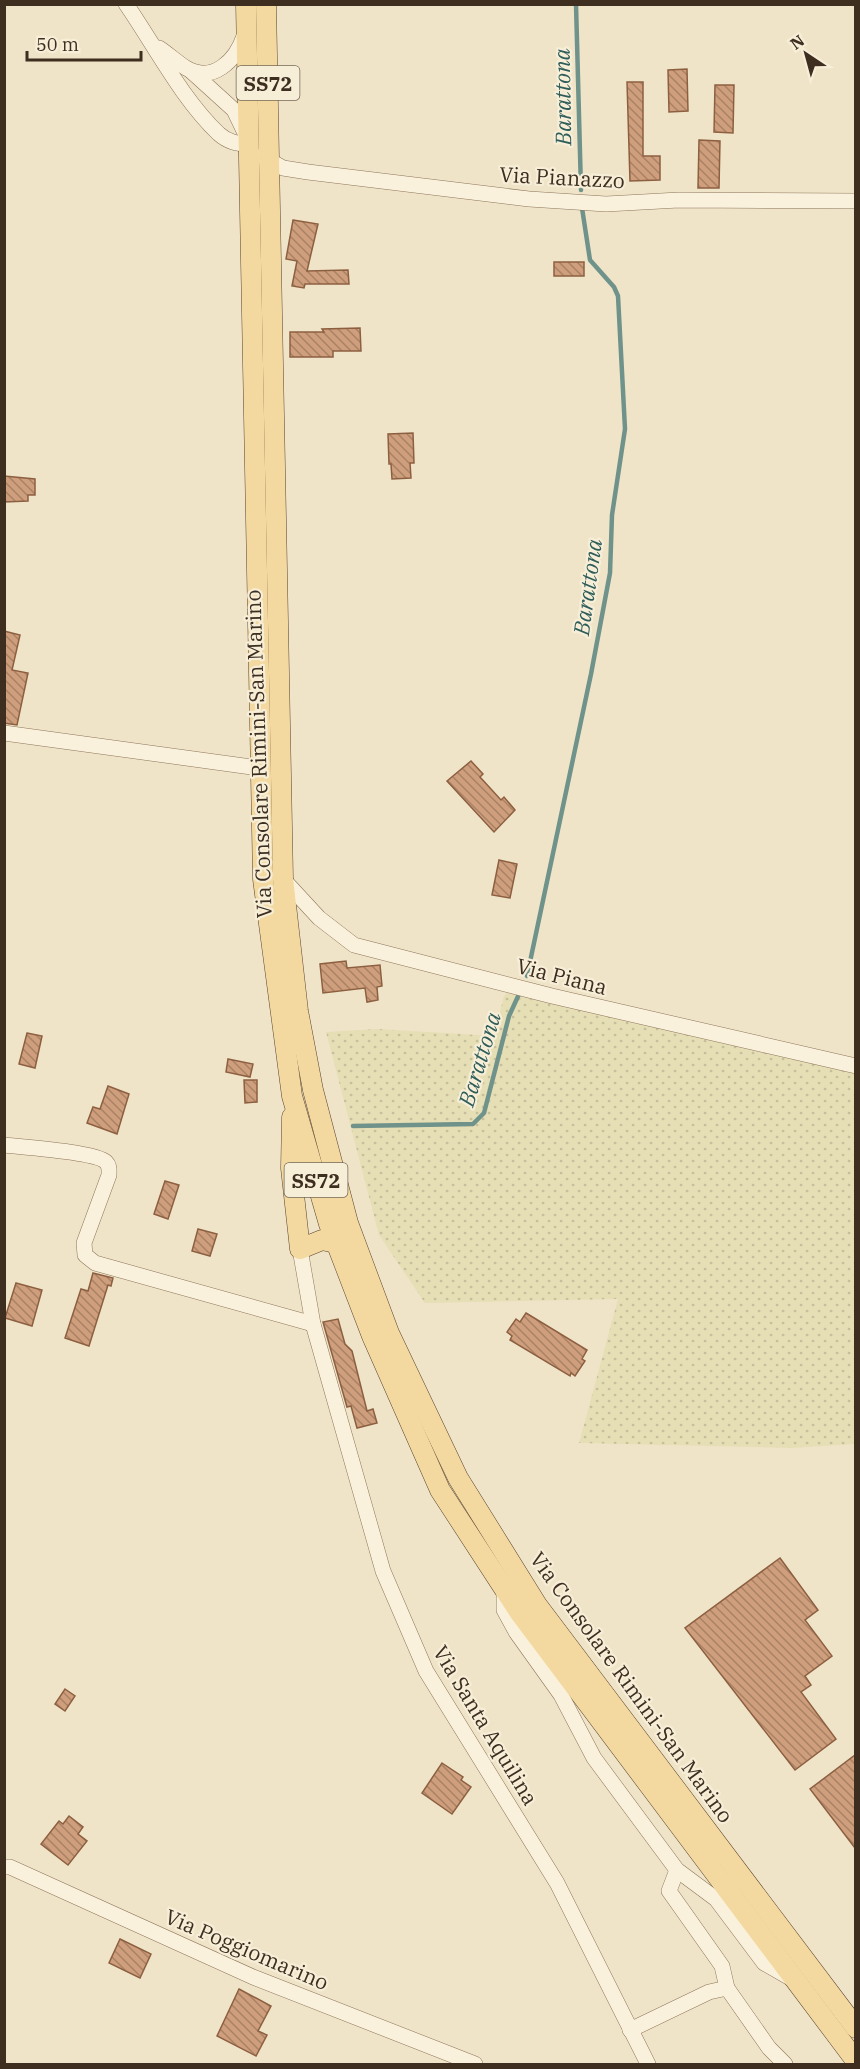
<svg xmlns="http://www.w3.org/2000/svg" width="860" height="2069" font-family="'IBM Plex Serif',serif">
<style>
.farmland{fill:url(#farmland-dots)}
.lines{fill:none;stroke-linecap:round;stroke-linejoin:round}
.stream{stroke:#6f938a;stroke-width:4.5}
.building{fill:url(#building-back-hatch);stroke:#8d5f41;stroke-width:1.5}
.minor-casing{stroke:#8d765c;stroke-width:16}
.major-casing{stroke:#5b4430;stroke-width:21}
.minor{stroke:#faf1dc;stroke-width:15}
.major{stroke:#f3d9a0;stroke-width:20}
.labels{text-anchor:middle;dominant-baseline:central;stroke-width:4.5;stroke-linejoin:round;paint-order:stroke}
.shield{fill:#f7eed8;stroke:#756857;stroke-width:1.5}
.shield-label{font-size:20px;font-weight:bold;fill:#3d2e20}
.street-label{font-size:21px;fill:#3d2e20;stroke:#f7eed8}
.water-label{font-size:22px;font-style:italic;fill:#2f5d5a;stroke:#f7eed8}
</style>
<defs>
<pattern id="farmland-dots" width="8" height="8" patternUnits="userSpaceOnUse" patternTransform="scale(1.5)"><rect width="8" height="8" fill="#e6deb5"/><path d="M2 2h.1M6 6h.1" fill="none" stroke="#c6bf9b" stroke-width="1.8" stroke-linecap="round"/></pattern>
<pattern id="building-back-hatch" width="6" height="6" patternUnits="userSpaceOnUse" patternTransform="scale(1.5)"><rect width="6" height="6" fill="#cf9f7d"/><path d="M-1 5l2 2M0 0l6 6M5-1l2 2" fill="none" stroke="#a98266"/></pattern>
</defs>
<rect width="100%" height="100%" fill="#f0e4c8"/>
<path class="farmland" d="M 511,989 L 855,1071 L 855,1444 L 792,1448 L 579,1443 L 618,1299 L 425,1303 L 379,1235 L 326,1032 L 378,1029 L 494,1036 L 504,996 Z"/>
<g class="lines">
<g class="stream">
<path d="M 576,4 L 581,190"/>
<path d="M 527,976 L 591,674 L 610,573 L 612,515 L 625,429 L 618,296 L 614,287 L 590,260 L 582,208"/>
<path d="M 353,1126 L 473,1124 L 484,1113 L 509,1016 L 520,992"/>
</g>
</g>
<g class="building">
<path d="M 687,69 L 688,111 L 669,112 L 668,70 Z"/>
<path d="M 627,82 L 643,82 L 643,156 L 660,156 L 660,180 L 630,181 Z"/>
<path d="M 715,85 L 734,85 L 733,133 L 714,132 Z"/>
<path d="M 699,140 L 720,141 L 719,188 L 698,188 Z"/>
<path d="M 293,220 L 318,224 L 307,271 L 348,270 L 349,284 L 305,284 L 304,288 L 292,286 L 297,261 L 286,259 Z"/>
<rect x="554" y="262" width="30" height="14"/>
<path d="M 360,328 L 361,351 L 333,351 L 333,357 L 290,357 L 290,332 L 324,332 L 322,329 Z"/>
<path d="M 413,433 L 414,463 L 410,463 L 411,478 L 392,479 L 391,464 L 389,464 L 388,434 Z"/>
<path d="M 4,476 L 35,479 L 35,495 L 28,495 L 28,501 L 4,502 Z"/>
<path d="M 4,631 L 20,635 L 12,670 L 28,673 L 17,725 L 4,723 Z"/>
<path d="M 471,761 L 483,774 L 480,777 L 501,800 L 504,797 L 515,810 L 494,832 L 447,781 Z"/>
<path d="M 499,860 L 517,864 L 510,898 L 492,895 Z"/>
<path d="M 346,961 L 347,968 L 380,965 L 382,986 L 377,987 L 378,1000 L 367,1002 L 365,988 L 323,993 L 320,964 Z"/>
<path d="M 27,1033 L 42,1036 L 35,1068 L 19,1064 Z"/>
<path d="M 228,1059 L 253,1064 L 250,1077 L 226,1072 Z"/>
<path d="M 244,1080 L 257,1080 L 257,1102 L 245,1103 Z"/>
<path d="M 108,1086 L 129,1094 L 117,1134 L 87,1123 L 93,1107 L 100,1109 Z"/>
<path d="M 165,1181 L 179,1185 L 168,1219 L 154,1214 Z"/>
<path d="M 198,1229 L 217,1234 L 210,1256 L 192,1251 Z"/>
<path d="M 93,1273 L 113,1278 L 111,1286 L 108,1285 L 89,1346 L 65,1338 L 81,1289 L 88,1291 Z"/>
<path d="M 16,1283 L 42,1290 L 32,1326 L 5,1318 Z"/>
<path d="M 526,1313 L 587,1350 L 582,1359 L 585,1361 L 575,1376 L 571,1373 L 570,1376 L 510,1340 L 512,1336 L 507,1332 L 516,1319 L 520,1322 Z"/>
<path d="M 338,1319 L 345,1344 L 352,1351 L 367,1411 L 373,1409 L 377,1423 L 357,1428 L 351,1406 L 347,1407 L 323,1322 Z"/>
<path d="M 780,1558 L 818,1610 L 805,1620 L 832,1656 L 805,1676 L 811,1685 L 801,1692 L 836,1739 L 795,1770 L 685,1628 Z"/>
<path d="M 65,1689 L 75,1696 L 65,1711 L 55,1704 Z"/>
<path d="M 855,1755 L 855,1848 L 810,1789 Z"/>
<path d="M 442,1763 L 463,1777 L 461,1780 L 471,1787 L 452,1814 L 422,1793 Z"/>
<path d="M 69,1816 L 83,1827 L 78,1834 L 87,1841 L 68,1865 L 41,1844 L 59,1821 L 63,1824 Z"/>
<path d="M 120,1939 L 151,1954 L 140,1978 L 109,1963 Z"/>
<path d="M 239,1989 L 271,2006 L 258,2031 L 267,2035 L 256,2056 L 217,2036 Z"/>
</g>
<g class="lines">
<g class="minor-casing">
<g id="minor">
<path d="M 126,4 C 155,46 182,99 219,134 C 228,142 237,144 249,144"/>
<path d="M 159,48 C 168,54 177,62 186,68 C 213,84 236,60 244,36"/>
<path d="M 191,71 L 234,110 L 245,133"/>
<path d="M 262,156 L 283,168 L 308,172 L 529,199 L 606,204 L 679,200 L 856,201"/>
<path d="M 4,733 L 259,768"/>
<path d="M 283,879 L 319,918 L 354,945 L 552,996 L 856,1066"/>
<path d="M 4,1145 C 22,1147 96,1152 106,1162 C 110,1166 109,1170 109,1175 L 84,1243 L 85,1255 L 95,1263 L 313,1324"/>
<path d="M 300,1249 L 313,1324 L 383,1571 L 426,1671 L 557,1883 L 648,2064"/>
<path d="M 504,1589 L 504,1610 L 516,1632 L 561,1695 L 594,1758 L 677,1870 L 716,1899 L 764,1963 L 792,1979"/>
<path d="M 4,1867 L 10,1867 L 253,1977 L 475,2064"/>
<path d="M 677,1870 L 669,1891 L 722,1966 L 727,1988"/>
<path d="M 630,2030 L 709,1992 L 727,1988 L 769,2048 L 785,2064"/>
</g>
</g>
<g class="major-casing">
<g id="major">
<path d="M 246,4 L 263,879 L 292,1096 L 329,1224 L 372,1336 L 440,1490 L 520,1613 L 856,2061"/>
<path d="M 266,4 L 283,879 L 298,1011 L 313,1090 L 348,1223 L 389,1333 L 458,1478 L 537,1605 L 856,2028"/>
<path d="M 292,1117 L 291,1168 L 300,1249 L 322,1240 L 336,1243"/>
</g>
</g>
<use href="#minor" class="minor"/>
<use href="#major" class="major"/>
</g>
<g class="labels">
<g class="shield">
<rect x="236.5" y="66" width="63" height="34" rx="4.5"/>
<rect x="284.5" y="1163" width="63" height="34" rx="4.5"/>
</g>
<g class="shield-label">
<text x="268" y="83">SS72</text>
<text x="316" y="1180">SS72</text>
</g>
<g class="street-label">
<text transform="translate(562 177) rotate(3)">Via Pianazzo</text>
<text transform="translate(258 754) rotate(-92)">Via Consolare Rimini-San Marino</text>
<text transform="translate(562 976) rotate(14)">Via Piana</text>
<text transform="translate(632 1687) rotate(54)">Via Consolare Rimini-San Marino</text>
<text transform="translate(486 1725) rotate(59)">Via Santa Aquilina</text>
<text transform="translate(247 1949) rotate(23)">Via Poggiomarino</text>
</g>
<g class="water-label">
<text transform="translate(562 97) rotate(-91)">Barattona</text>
<text transform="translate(587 587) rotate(-82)">Barattona</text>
<text transform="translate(479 1059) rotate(-73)">Barattona</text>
</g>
</g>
<rect width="860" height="2069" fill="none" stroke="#3d2e20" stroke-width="12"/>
<g transform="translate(806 54) rotate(324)" stroke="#f7eed8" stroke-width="4.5" paint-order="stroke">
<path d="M0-4.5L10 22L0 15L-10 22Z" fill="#3d2e20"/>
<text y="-9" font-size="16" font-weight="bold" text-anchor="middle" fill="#3d2e20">N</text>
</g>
<path d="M27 51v9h114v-9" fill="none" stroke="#3d2e20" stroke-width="3"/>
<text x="36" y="51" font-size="18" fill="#3d2e20" stroke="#f7eed8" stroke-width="4.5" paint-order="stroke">50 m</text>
</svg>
